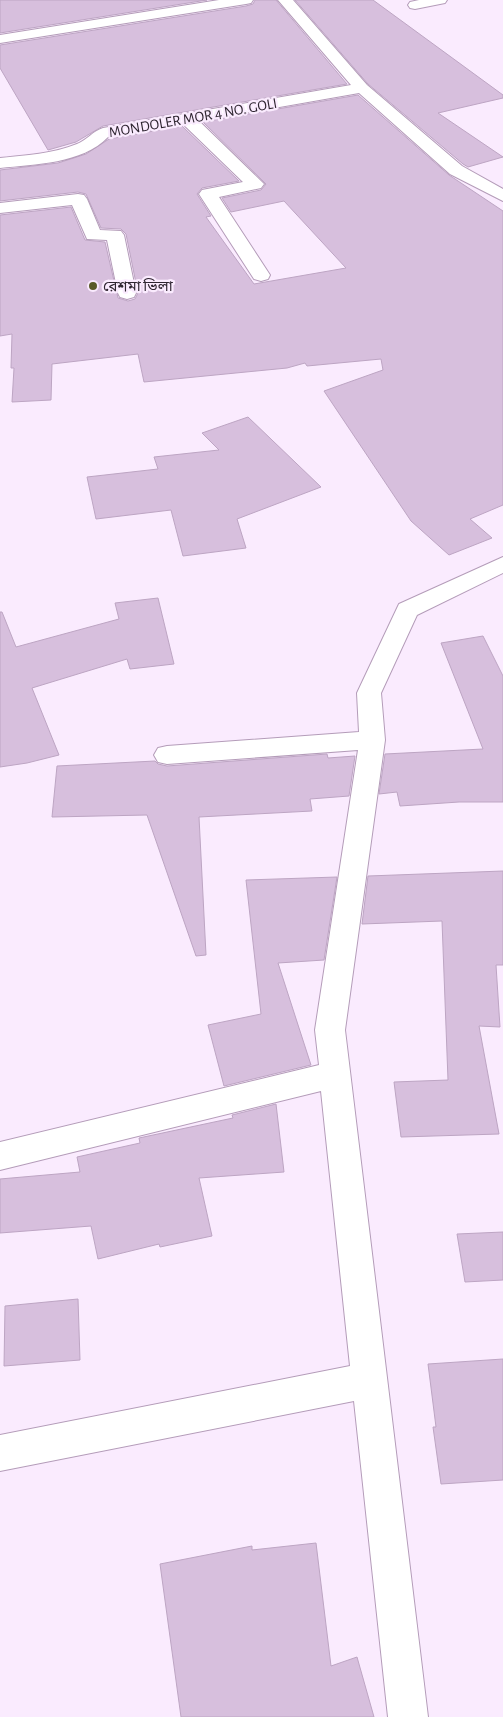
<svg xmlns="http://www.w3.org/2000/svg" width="503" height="1717" font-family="'Alegreya Sans','Noto Sans Bengali',sans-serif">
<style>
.building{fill:#d7bfdd;stroke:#bda5c3}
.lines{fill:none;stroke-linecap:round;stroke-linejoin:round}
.minor-casing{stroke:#b49cb9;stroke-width:2}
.minor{fill:#fff;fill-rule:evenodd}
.poi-dot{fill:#5a5b28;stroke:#faebfe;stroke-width:2}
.labels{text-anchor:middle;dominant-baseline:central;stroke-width:4.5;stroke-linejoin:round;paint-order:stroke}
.far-street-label{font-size:15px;fill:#2e2530;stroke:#faebfe}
.far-poi-label{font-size:15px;fill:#2e2530;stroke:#faebfe;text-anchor:start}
</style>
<rect width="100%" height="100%" fill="#faebfe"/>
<g class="building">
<path d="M 0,0 L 207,0 L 0,33 Z"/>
<path d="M 255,0 L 276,0 L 347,84 L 103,126 L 76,142 L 48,150 L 0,68 L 0,45 L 246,6 L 253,4 Z"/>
<path d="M 295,0 L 373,0 L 503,95 L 503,98 L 438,113 L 503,157 L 468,167 L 463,164 L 368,84 Z"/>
<path d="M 358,95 L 449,175 L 503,211 L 503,505 L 470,519 L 492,538 L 449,555 L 411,521 L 324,391 L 383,370 L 381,359 L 307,366 L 305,363 L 287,368 L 144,382 L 138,354 L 52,364 L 51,400 L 12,402 L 14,368 L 11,368 L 12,334 L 0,336 L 0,215 L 71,207 L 85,240 L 105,242 L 118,298 L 128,301 L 135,299 L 138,293 L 126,234 L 121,229 L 101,228 L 86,194 L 78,192 L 0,201 L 0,170 L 58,163 L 86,154 L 109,139 L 182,126 L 239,181 L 202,188 L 197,194 L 211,216 L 206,217 L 254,284 L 346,268 L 284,201 L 231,212 L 222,198 L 261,190 L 266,184 L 203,122 Z"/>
<path d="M 248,417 L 321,487 L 237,519 L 246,548 L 183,556 L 171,510 L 96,519 L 87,477 L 158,469 L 154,457 L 219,450 L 202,433 Z"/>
<path d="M 158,598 L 174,664 L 130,669 L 127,659 L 32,688 L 59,755 L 27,763 L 0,767 L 0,612 L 2,612 L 16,647 L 119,619 L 115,603 Z"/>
<path d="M 483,636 L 503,676 L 503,802 L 459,802 L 400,806 L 397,792 L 379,794 L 385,754 L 483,749 L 441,643 Z"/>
<path d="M 327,754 L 328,758 L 355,756 L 349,796 L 310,799 L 312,811 L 199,817 L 206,955 L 196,956 L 147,815 L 52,817 L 57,766 L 155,761 L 158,764 L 167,766 Z"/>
<path d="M 503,871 L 503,965 L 496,965 L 500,1027 L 479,1026 L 499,1134 L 401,1137 L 394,1082 L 448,1080 L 442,921 L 362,924 L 368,876 Z"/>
<path d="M 337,877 L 324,960 L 278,963 L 311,1065 L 224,1086 L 208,1025 L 261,1014 L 246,880 Z"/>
<path d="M 276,1104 L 284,1172 L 199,1178 L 212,1236 L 160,1247 L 159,1244 L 98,1259 L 91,1226 L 0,1233 L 0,1179 L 80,1172 L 77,1157 L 140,1143 L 139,1138 L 233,1118 L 232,1115 Z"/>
<path d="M 503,1232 L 503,1280 L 465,1282 L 457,1234 Z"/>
<path d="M 78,1299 L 80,1360 L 4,1366 L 5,1306 Z"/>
<path d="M 503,1359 L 503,1480 L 441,1484 L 433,1427 L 436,1427 L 428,1364 Z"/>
<path d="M 316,1543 L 331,1666 L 357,1657 L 374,1717 L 181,1717 L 160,1564 L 252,1546 L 252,1550 Z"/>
</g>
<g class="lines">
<g class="minor-casing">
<g id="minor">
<path d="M 219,0 L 253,0 L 251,3 L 246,4 L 0,43 L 0,35 Z"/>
<path d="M 278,0 L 293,0 L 367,85 L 462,166 L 503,189 L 503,201 L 450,174 L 359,93 L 199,121 L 264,184 L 261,188 L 219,197 L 270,275 L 268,279 L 261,281 L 254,279 L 199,194 L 202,190 L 243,182 L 183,124 L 108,137 C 82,164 35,164 0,168 L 0,158 C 25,155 53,154 77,144 C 87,140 93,131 103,128 L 351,85 Z"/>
<path d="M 447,0 L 445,3 L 415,9 L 410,8 L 408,5 L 410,2 L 419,0 Z"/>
<path d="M 78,194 L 84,195 L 87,199 L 100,230 L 121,231 L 124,235 L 136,293 L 134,297 L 127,299 L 120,297 L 118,293 L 107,240 L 87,239 L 72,205 L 0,213 L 0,203 Z"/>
<path d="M 503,557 L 503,573 L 417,615 L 381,693 L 385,740 L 345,1030 L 428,1717 L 388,1717 L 354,1401 L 0,1471 L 0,1435 L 350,1366 L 321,1091 L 0,1170 L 0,1142 L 319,1065 L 315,1030 L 358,750 L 167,764 L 158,762 L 154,755 L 158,748 L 167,746 L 359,732 L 357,693 L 399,604 Z"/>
</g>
</g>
<use href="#minor" class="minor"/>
</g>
<circle class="poi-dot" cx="93" cy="286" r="5"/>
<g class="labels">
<g class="far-street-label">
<text transform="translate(193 118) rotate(-10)">MONDOLER MOR 4 NO. GOLI</text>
</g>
<g class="far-poi-label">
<text x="103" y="286">রেশমা ভিলা</text>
</g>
</g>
</svg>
